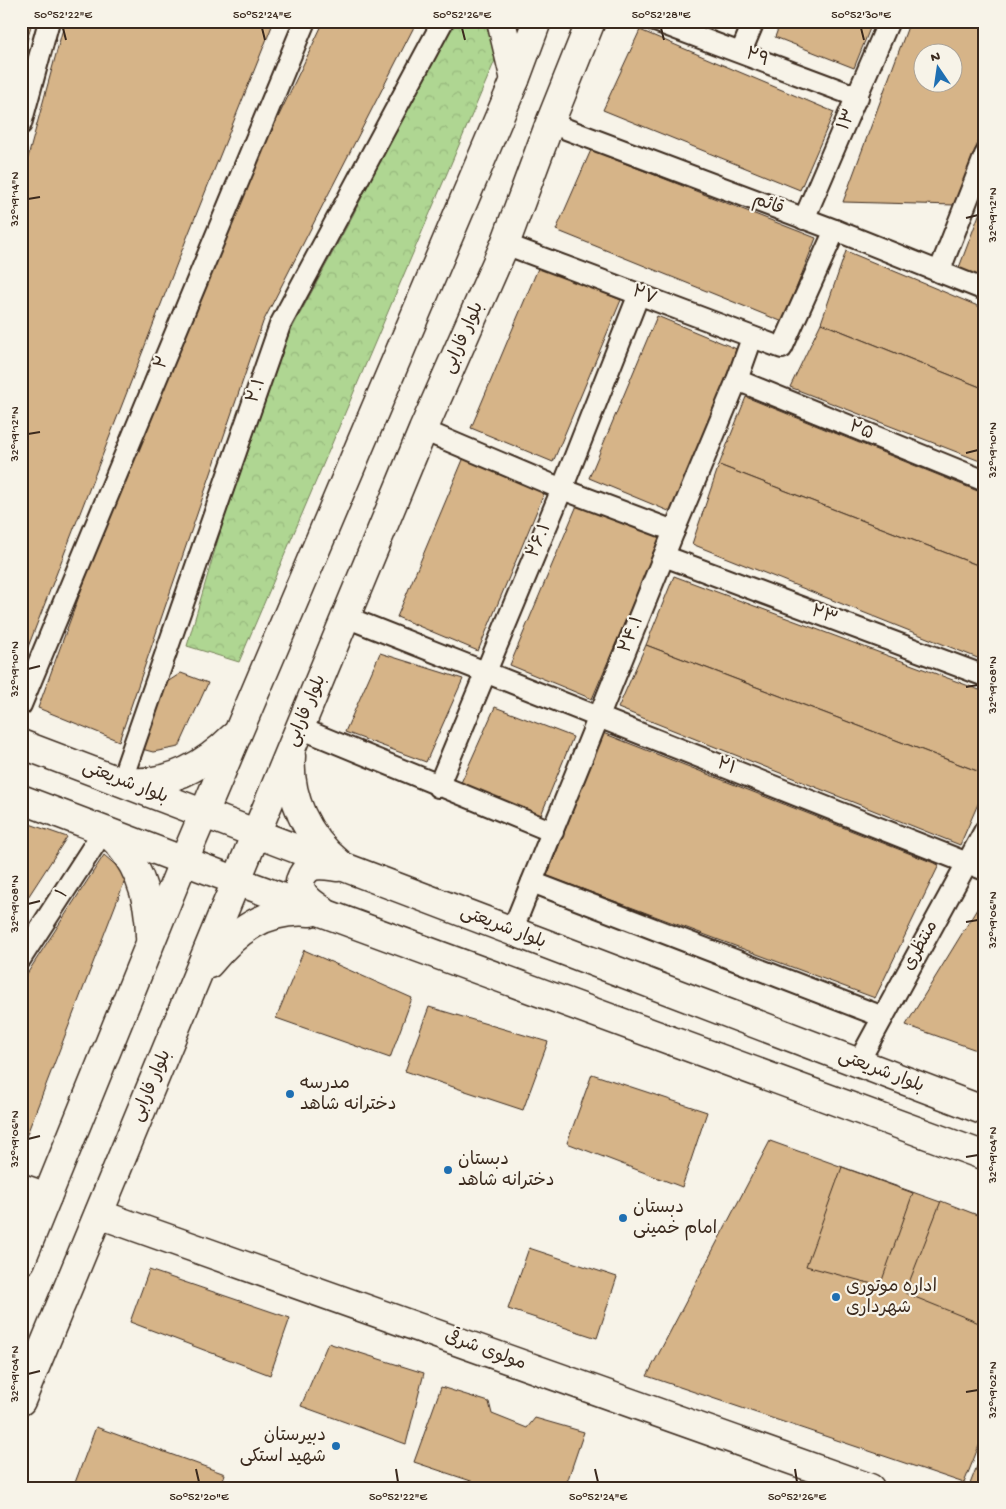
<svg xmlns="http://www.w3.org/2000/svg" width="1006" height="1509" font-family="'Gochi Hand','Playpen Sans Arabic',sans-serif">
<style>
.park{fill:url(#park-crowns);stroke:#758058}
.building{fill:#d6b488;stroke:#3b2a1e;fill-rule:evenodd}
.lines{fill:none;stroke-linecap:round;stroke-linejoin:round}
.street-casing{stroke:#3b2a1e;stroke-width:24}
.secondary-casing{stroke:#3b2a1e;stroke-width:31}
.street{stroke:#f7f3e8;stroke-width:20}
.secondary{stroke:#f7f3e8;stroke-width:28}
.ticks{fill:none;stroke:#3b2a1e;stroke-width:2}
.poi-dot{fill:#1f6fb2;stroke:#f7f3e8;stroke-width:2}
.labels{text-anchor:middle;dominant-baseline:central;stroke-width:4.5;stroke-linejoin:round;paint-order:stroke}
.street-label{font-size:18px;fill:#3b2a1e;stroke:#f7f3e8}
.poi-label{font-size:18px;fill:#3b2a1e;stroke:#f7f3e8;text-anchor:start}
.neatline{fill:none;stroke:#3b2a1e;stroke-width:2}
.ticks-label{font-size:12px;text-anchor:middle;fill:#3b2a1e}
</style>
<defs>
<pattern id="park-crowns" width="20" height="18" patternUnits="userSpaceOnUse" patternTransform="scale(1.25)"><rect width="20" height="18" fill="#afd692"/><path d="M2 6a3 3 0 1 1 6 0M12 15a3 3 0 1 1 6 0" fill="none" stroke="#97b87d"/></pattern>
</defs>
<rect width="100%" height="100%" fill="#f7f3e8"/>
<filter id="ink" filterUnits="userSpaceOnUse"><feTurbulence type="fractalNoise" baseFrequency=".02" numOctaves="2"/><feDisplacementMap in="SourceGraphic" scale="10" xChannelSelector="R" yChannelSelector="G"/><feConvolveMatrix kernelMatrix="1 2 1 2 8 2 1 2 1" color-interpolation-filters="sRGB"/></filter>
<g filter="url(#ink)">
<path class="park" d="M 450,21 L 486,21 L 499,51 L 239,662 L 187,646 L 235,481 L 288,336 L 353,215 Z"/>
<g class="building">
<path d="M 21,21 L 32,21 L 21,65 Z"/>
<path d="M 65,21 L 274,21 L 186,240 L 21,665 L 21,183 Z"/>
<path d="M 324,21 L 417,21 L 263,322 L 119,741 L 38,708 L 177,329 Z"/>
<path d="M 781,21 L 873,21 L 854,68 L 775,37 Z"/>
<path d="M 910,21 L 985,21 L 985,123 L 955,205 L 843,202 ZM 924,52 L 954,52 L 954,82 L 924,82 Z"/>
<path d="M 640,30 L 834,112 L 800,190 L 603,110 Z"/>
<path d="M 591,150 L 816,238 L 783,322 L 556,230 Z"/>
<path d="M 985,199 L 985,287 L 952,286 Z"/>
<path d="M 846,251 L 985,309 L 985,389 L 821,323 Z"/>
<path d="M 539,266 L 621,300 L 553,462 L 471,428 Z"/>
<path d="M 657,316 L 739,350 L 671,512 L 589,478 Z"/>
<path d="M 821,323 L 985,389 L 985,463 L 790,387 Z"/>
<path d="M 746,397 L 985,494 L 985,568 L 719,465 Z"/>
<path d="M 465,455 L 546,489 L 478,651 L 397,617 Z"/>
<path d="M 719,465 L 985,568 L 985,661 L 692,544 Z"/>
<path d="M 578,503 L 661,537 L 592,699 L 510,665 Z"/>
<path d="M 674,576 L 985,692 L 985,774 L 646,645 Z"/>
<path d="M 646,645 L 985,774 L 985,788 L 960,845 L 618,708 Z"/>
<path d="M 380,653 L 463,679 L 426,762 L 345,732 Z"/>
<path d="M 181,673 L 208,683 L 179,747 L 153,752 L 138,748 L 161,686 Z"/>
<path d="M 495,707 L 573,737 L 541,815 L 460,785 Z"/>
<path d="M 603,733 L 939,865 L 875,998 L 547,876 Z"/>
<path d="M 21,821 L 67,837 L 21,908 Z"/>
<path d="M 104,855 L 127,875 L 22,1147 L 21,983 Z"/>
<path d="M 985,896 L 985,1053 L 906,1025 Z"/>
<path d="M 304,950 L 412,998 L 390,1058 L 276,1018 Z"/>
<path d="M 429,1007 L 548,1042 L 523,1110 L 405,1071 Z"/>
<path d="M 592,1074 L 707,1112 L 682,1187 L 567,1143 Z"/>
<path d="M 770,1141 L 985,1218 L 985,1431 L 964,1483 L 647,1376 Z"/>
<path d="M 842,1167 L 913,1193 L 880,1286 L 806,1266 Z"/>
<path d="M 941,1201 L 985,1218 L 985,1308 L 979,1323 L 905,1293 Z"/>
<path d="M 529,1248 L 617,1277 L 597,1338 L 508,1309 Z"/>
<path d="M 149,1270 L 290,1318 L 270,1375 L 130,1322 Z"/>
<path d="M 328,1343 L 424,1373 L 406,1444 L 301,1406 Z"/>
<path d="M 441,1387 L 489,1402 L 492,1414 L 527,1428 L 535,1418 L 584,1432 L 565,1488 L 492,1488 L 414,1462 Z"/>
<path d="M 96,1427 L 225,1474 L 220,1488 L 73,1488 Z"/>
<path d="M 985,1445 L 985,1488 L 981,1488 L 970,1484 Z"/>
</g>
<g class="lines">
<g class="street-casing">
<g id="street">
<path d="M 655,21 L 858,97"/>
<path d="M 741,52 L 754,21"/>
<path d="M 550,123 L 835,230 L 985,290"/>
<path d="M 21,124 L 49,21"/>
<path d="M 804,219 L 889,21"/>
<path d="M 505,244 L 782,348 L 835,230"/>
<path d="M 939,272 L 985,155"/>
<path d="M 737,380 L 985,481"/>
<path d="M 423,430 L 562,489 L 674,531"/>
<path d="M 664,556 L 985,676"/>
<path d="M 346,617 L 985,870"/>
<path d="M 21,705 L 305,21"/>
<path d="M 300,728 L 553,832"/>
<path d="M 121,782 L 280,325 L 443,21"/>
<path d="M 438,787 L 562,489 L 639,294"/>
<path d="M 532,882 L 883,1017"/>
<path d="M 512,931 L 674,531 L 737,380 L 752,338"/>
<path d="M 21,958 L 104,830"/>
<path d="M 858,1063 L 985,830"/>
</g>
</g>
<g class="secondary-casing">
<g id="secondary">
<path d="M 501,21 L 515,80"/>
<path d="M 21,744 L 985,1111"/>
<path d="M 291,756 C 288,797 307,837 339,863"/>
<path d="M 129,782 C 170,785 205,765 233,737"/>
<path d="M 21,799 L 237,881 L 985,1156"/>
<path d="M 107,832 C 138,860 150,896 150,937"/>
<path d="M 322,910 C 311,903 294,891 302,876 C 304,872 308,868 313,866 C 321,864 330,866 338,867"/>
<path d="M 209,964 C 236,931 266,908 310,912"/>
<path d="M 21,1188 L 47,1197"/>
<path d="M 99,1214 L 870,1488"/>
<path d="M 21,1261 L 184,860 L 515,80 L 537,21"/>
<path d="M 21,1401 L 423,430 L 505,244 L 550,123 L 591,21"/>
</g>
</g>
<use href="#street" class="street"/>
<use href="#secondary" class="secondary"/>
</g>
</g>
<path class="ticks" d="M 63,28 L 66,40M 262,28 L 265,40M 462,28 L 465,40M 661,28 L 664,40M 861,28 L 864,40M 28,199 L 40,197M 966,218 L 978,215M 28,434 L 40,432M 966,453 L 978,450M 28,669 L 40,666M 966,687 L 978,685M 28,904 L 40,901M 966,922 L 978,920M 28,1139 L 40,1136M 966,1157 L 978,1155M 28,1374 L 40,1371M 966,1392 L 978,1390M 196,1469 L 199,1482M 396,1469 L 398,1482M 595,1469 L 598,1482M 795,1469 L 797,1482"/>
<g class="poi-dot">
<circle cx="290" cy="1094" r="5"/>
<circle cx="448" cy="1170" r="5"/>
<circle cx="623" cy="1218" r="5"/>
<circle cx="836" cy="1297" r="5"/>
<circle cx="336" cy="1446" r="5"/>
</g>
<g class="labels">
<g class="street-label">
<text transform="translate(757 58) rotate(21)">۲۹</text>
<text transform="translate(848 120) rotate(-66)">۱۳</text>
<text transform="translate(768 205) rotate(21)">قائم</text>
<text transform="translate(644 296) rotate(21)">۲۷</text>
<text transform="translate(464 338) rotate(-66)">بلوار فارابی</text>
<text transform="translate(163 363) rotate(-67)">۲</text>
<text transform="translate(257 391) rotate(-71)">۲.۱</text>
<text transform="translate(861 431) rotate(22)">۲۵</text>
<text transform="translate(540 541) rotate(-67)">۲۶.۱</text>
<text transform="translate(824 616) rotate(21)">۲۳</text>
<text transform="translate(632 635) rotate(-68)">۲۴.۱</text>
<text transform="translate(307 711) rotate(-67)">بلوار فارابی</text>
<text transform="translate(726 767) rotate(22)">۲۱</text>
<text transform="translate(125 783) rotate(21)">بلوار شریعتی</text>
<text transform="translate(63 894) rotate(-57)">۱</text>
<text transform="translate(503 928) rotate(21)">بلوار شریعتی</text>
<text transform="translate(921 946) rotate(-61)">منتظری</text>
<text transform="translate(881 1072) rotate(21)">بلوار شریعتی</text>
<text transform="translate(152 1086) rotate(-67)">بلوار فارابی</text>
<text transform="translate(485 1351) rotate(20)">مولوی شرقی</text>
</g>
<g class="poi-label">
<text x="300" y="1084">مدرسه<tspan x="300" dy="21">دخترانه شاهد</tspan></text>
<text x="458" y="1160">دبستان<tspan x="458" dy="21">دخترانه شاهد</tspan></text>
<text x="633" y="1208">دبستان<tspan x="633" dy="21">امام خمینی</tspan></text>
<text x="846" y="1287">اداره موتوری<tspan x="846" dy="21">شهرداری</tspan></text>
<text x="326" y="1436" text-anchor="end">دبیرستان<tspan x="326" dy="21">شهید استکی</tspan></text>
</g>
</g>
<rect width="1006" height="1509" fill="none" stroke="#f7f3e8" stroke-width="55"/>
<g transform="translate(938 68) rotate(347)"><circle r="24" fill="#f7f3e8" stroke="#aca397"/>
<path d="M0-4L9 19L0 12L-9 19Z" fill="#1f6fb2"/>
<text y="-8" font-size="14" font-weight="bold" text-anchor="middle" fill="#3b2a1e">N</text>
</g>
<rect x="28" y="28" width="950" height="1454" class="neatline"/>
<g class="ticks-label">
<text x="63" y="18">50°52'22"E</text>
<text x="262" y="18">50°52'24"E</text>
<text x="462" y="18">50°52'26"E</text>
<text x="661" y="18">50°52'28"E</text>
<text x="861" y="18">50°52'30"E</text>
<text transform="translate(14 199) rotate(-90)" y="4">32°19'14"N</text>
<text transform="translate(992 215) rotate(-90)" y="4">32°19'12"N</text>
<text transform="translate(14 434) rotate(-90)" y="4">32°19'12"N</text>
<text transform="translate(992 450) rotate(-90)" y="4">32°19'10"N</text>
<text transform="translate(14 669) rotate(-90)" y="4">32°19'10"N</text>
<text transform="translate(992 685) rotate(-90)" y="4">32°19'08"N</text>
<text transform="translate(14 904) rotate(-90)" y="4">32°19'08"N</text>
<text transform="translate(992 920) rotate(-90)" y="4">32°19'06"N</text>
<text transform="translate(14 1139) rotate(-90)" y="4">32°19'06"N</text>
<text transform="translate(992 1155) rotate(-90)" y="4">32°19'04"N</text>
<text transform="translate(14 1374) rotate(-90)" y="4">32°19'04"N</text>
<text transform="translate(992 1390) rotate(-90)" y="4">32°19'02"N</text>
<text x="199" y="1500">50°52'20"E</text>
<text x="398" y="1500">50°52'22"E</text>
<text x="598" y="1500">50°52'24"E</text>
<text x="797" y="1500">50°52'26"E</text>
</g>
</svg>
